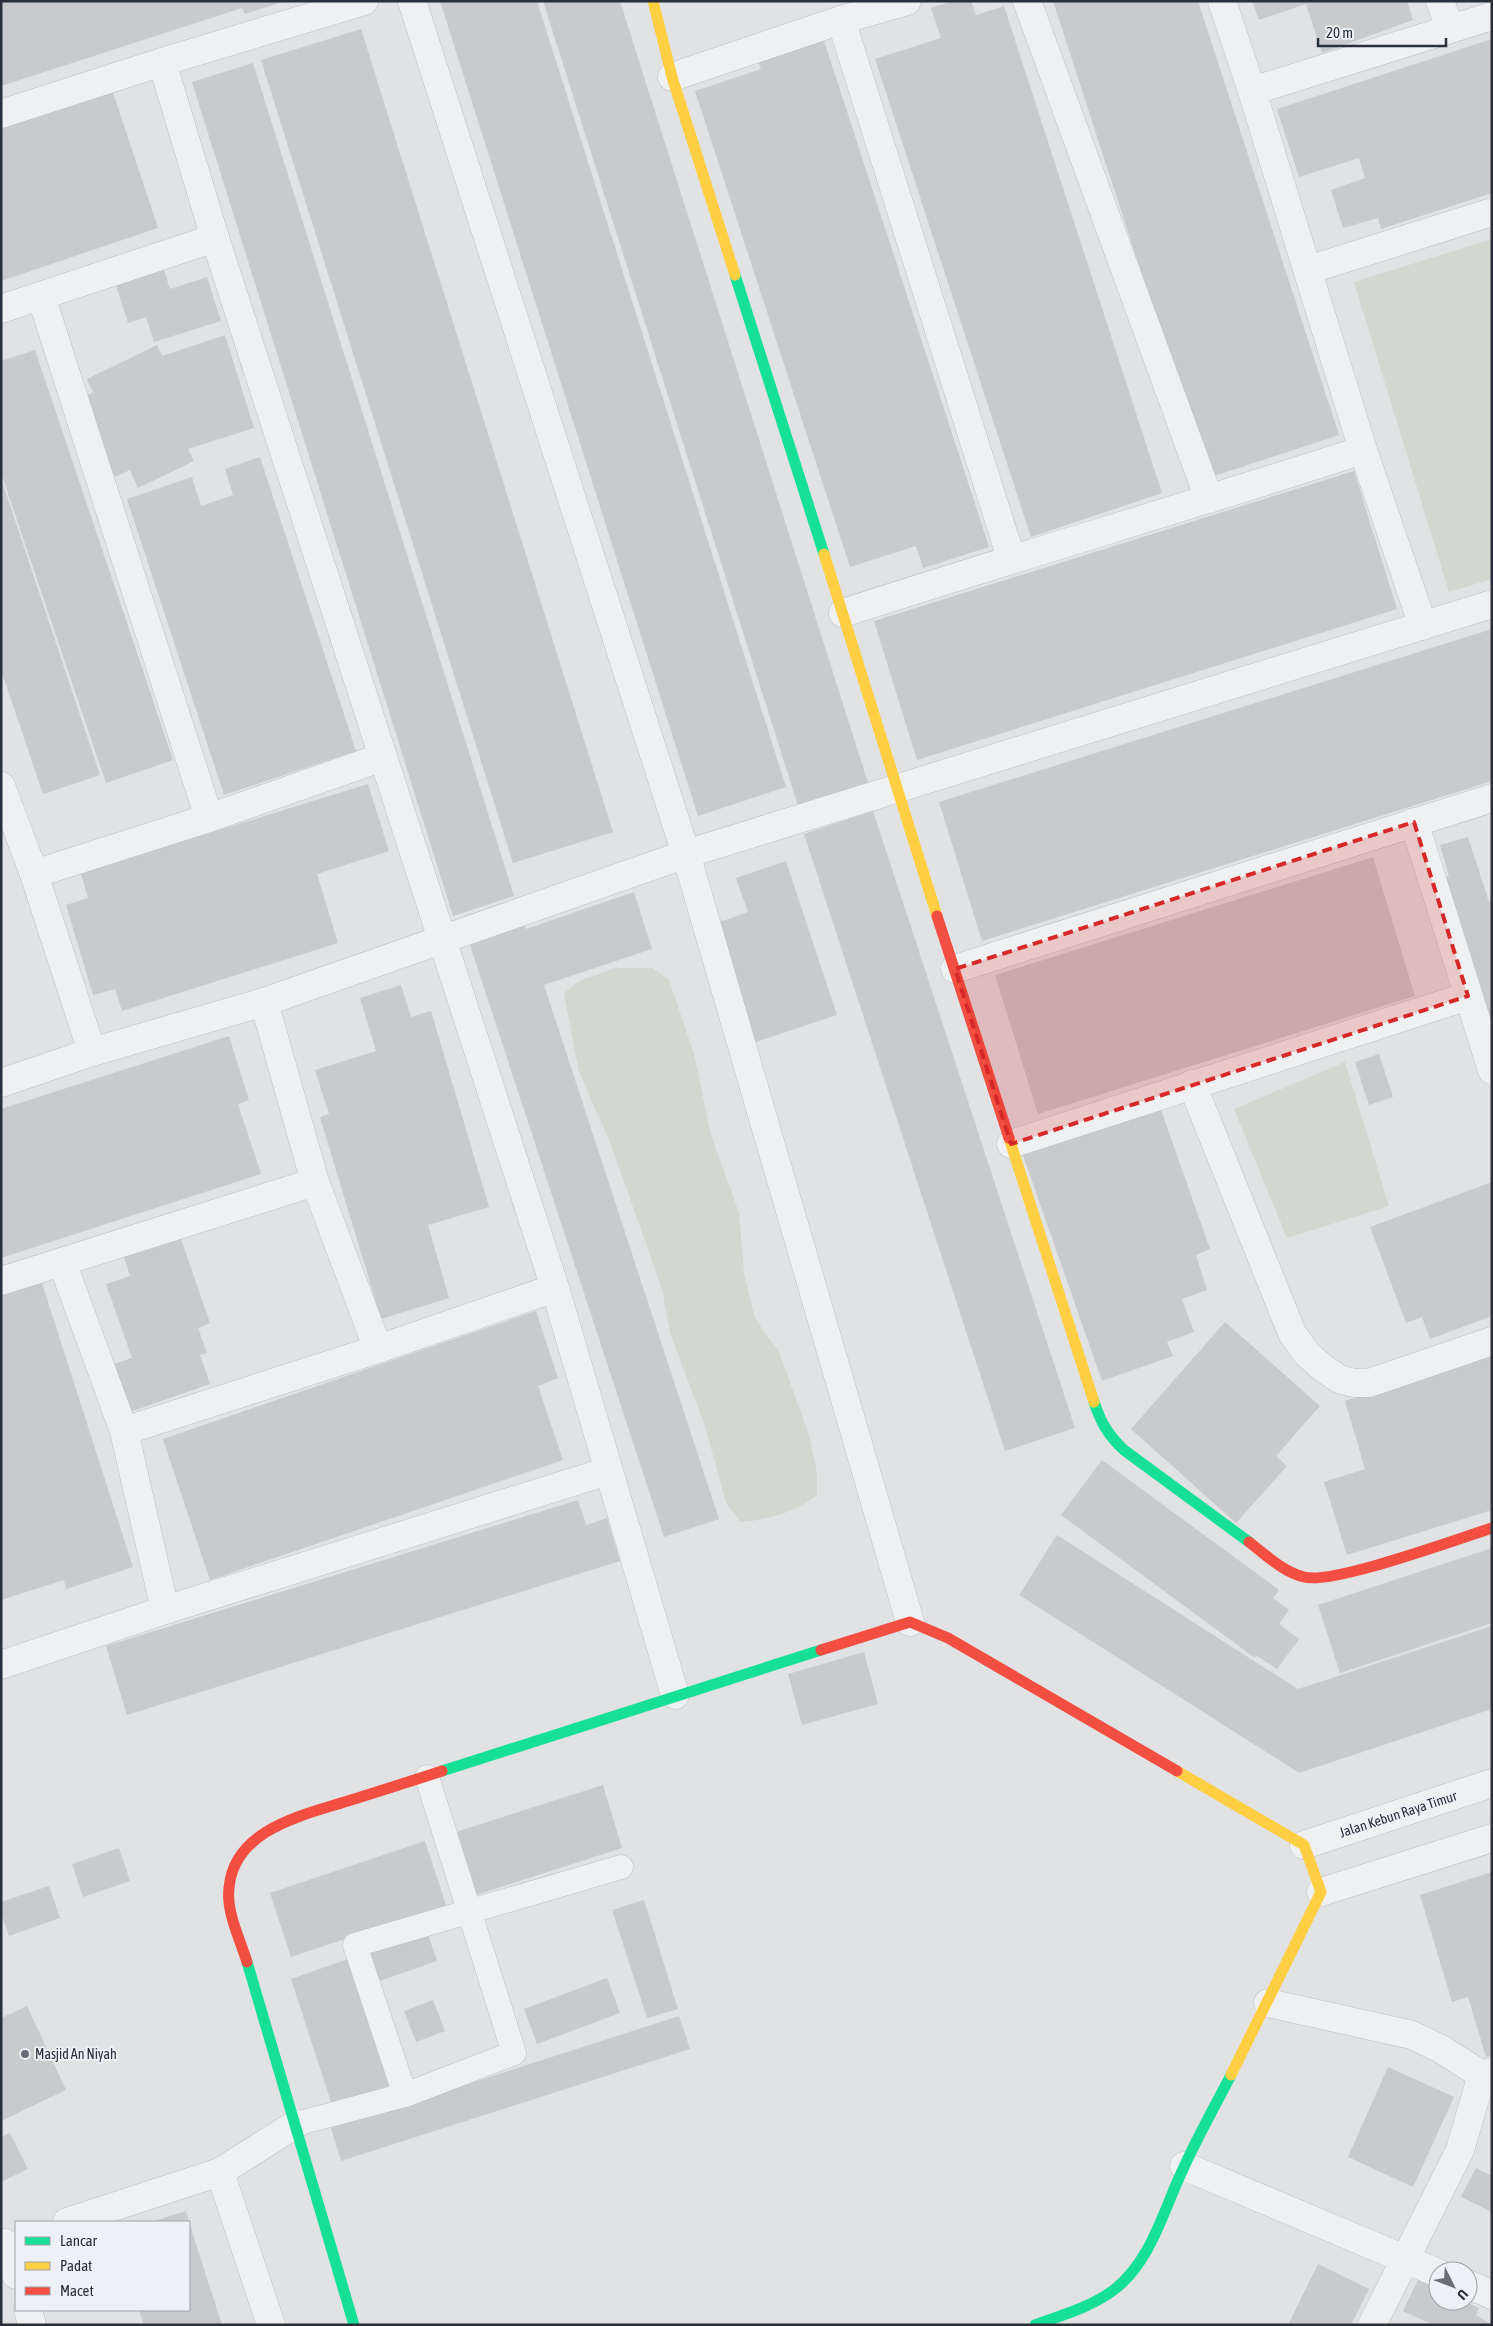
<svg xmlns="http://www.w3.org/2000/svg" width="1493" height="2326" font-family="'Asap Condensed',sans-serif">
<style>
.green{fill:#d1d8d0}
.building{fill:#c8cacc}
.lines{fill:none;stroke-linecap:round;stroke-linejoin:round}
.lane-casing{stroke:#bec0c2;stroke-width:25}
.street-casing{stroke:#bec0c2;stroke-width:29}
.lane{stroke:#eff0f1;stroke-width:24}
.street{stroke:#eff0f1;stroke-width:28}
.fast{stroke:#16e098;stroke-width:11}
.slow{stroke:#ffcf43;stroke-width:11}
.jam{stroke:#f24e42;stroke-width:11}
.marked{fill:#d62828;fill-opacity:0.2;stroke:#d62828;stroke-width:4;stroke-dasharray:10 6;stroke-linejoin:round}
.poi-dot{fill:#696e76;stroke:#edf0f4;stroke-width:2}
.labels{text-anchor:middle;dominant-baseline:central;stroke-width:4;stroke-linejoin:round;paint-order:stroke}
.street-label{font-size:14px;fill:#29303b;stroke:#edf0f4}
.poi-label{font-size:14px;fill:#29303b;stroke:#edf0f4;text-anchor:start}
</style>
<rect width="100%" height="100%" fill="#e0e2e4"/>
<g class="green">
<path d="M 1492,239 L 1492,579 L 1449,592 L 1354,282 Z"/>
<path d="M 616,968 L 653,968 L 669,980 L 694,1054 L 711,1135 L 739,1213 L 744,1273 L 754,1315 L 765,1334 L 778,1349 L 809,1435 L 817,1473 L 817,1495 C 794,1513 770,1519 741,1522 L 726,1503 L 705,1426 L 670,1333 L 662,1289 L 610,1142 L 579,1072 L 564,993 L 579,981 Z"/>
<path d="M 1345,1062 L 1389,1206 L 1287,1238 L 1234,1109 Z"/>
</g>
<g class="building">
<path d="M 1,1 L 282,1 L 282,2 L 245,14 L 242,8 L 1,86 Z"/>
<path d="M 440,1 L 537,1 L 786,787 L 698,816 Z"/>
<path d="M 543,1 L 620,1 L 869,786 L 799,809 Z"/>
<path d="M 952,1 L 971,1 L 976,15 L 1004,6 L 1162,493 L 1031,537 L 875,59 L 941,38 L 931,8 Z"/>
<path d="M 1053,1 L 1198,1 L 1339,435 L 1208,478 Z"/>
<path d="M 1252,1 L 1407,1 L 1413,20 L 1322,53 L 1306,4 L 1259,20 Z"/>
<path d="M 361,29 L 613,832 L 513,863 L 261,60 Z"/>
<path d="M 823,38 L 989,547 L 923,568 L 916,546 L 850,567 L 695,91 L 761,69 L 757,59 Z"/>
<path d="M 1492,39 L 1492,193 L 1381,229 L 1378,218 L 1343,228 L 1331,190 L 1365,178 L 1359,158 L 1299,177 L 1277,109 Z"/>
<path d="M 253,63 L 514,896 L 453,916 L 192,82 Z"/>
<path d="M 111,87 L 158,228 L 1,281 L 1,124 Z"/>
<path d="M 163,267 L 170,289 L 207,277 L 221,321 L 154,342 L 146,317 L 128,323 L 115,282 Z"/>
<path d="M 225,335 L 254,428 L 188,449 L 194,461 L 138,488 L 130,470 L 115,477 L 78,400 L 93,392 L 87,379 L 157,345 L 162,356 Z"/>
<path d="M 35,350 L 173,760 L 106,783 L 1,473 L 1,361 Z"/>
<path d="M 260,457 L 356,751 L 224,795 L 127,499 L 192,477 L 201,506 L 233,495 L 225,469 Z"/>
<path d="M 1354,471 L 1397,609 L 917,760 L 874,621 Z"/>
<path d="M 2,481 L 100,775 L 43,794 L 1,670 Z"/>
<path d="M 1492,629 L 1492,781 L 982,941 L 939,802 Z"/>
<path d="M 368,784 L 389,851 L 317,874 L 338,943 L 122,1011 L 115,989 L 93,995 L 66,905 L 88,898 L 81,873 Z"/>
<path d="M 873,811 L 1075,1428 L 1005,1451 L 804,834 Z"/>
<path d="M 1468,837 L 1489,902 L 1492,901 L 1492,1029 L 1443,878 L 1449,876 L 1440,845 Z"/>
<path d="M 1373,857 L 1415,996 L 1038,1114 L 995,975 Z"/>
<path d="M 786,861 L 837,1015 L 756,1042 L 717,923 L 748,912 L 736,878 Z"/>
<path d="M 634,892 L 652,949 L 544,985 L 719,1519 L 664,1537 L 469,942 L 524,924 L 526,929 Z"/>
<path d="M 401,985 L 411,1017 L 431,1011 L 489,1207 L 428,1225 L 449,1298 L 381,1319 L 320,1117 L 329,1114 L 315,1070 L 376,1051 L 360,998 Z"/>
<path d="M 229,1036 L 249,1100 L 238,1104 L 261,1174 L 1,1258 L 1,1109 Z"/>
<path d="M 1379,1054 L 1393,1097 L 1369,1105 L 1355,1062 Z"/>
<path d="M 1160,1107 L 1210,1249 L 1196,1255 L 1207,1290 L 1182,1299 L 1194,1332 L 1167,1342 L 1173,1356 L 1102,1381 L 1023,1155 Z"/>
<path d="M 1492,1182 L 1492,1316 L 1430,1339 L 1422,1317 L 1406,1323 L 1370,1227 Z"/>
<path d="M 179,1233 L 210,1323 L 198,1328 L 207,1353 L 200,1355 L 210,1384 L 127,1413 L 110,1365 L 132,1358 L 106,1284 L 130,1276 L 123,1254 Z"/>
<path d="M 40,1277 L 133,1567 L 66,1589 L 64,1580 L 1,1600 L 1,1290 Z"/>
<path d="M 536,1311 L 558,1378 L 538,1386 L 563,1460 L 210,1580 L 163,1439 Z"/>
<path d="M 1225,1322 L 1320,1406 L 1276,1456 L 1287,1466 L 1236,1523 L 1131,1429 Z"/>
<path d="M 1492,1355 L 1492,1510 L 1347,1555 L 1324,1482 L 1365,1469 L 1345,1401 Z"/>
<path d="M 1102,1460 L 1279,1590 L 1273,1598 L 1289,1610 L 1279,1624 L 1299,1639 L 1277,1669 L 1256,1655 L 1255,1658 L 1061,1515 Z"/>
<path d="M 578,1500 L 586,1525 L 607,1518 L 620,1561 L 127,1715 L 106,1646 Z"/>
<path d="M 1057,1535 L 1298,1689 L 1492,1626 L 1492,1709 L 1299,1773 L 1019,1595 Z"/>
<path d="M 1492,1548 L 1492,1623 L 1340,1673 L 1318,1605 Z"/>
<path d="M 864,1652 L 878,1704 L 802,1725 L 788,1674 Z"/>
<path d="M 603,1785 L 622,1848 L 476,1895 L 456,1832 Z"/>
<path d="M 425,1841 L 446,1905 L 291,1957 L 270,1893 Z"/>
<path d="M 119,1848 L 130,1881 L 83,1897 L 72,1864 Z"/>
<path d="M 1492,1872 L 1492,2055 L 1486,2057 L 1468,1997 L 1452,2002 L 1420,1895 Z"/>
<path d="M 49,1886 L 60,1918 L 9,1936 L 1,1913 L 1,1902 Z"/>
<path d="M 644,1900 L 678,2009 L 647,2018 L 612,1910 Z"/>
<path d="M 426,1929 L 437,1961 L 377,1982 L 366,1950 Z"/>
<path d="M 351,1958 L 394,2084 L 332,2105 L 291,1979 Z"/>
<path d="M 607,1978 L 620,2013 L 537,2044 L 524,2009 Z"/>
<path d="M 433,2000 L 445,2031 L 416,2042 L 404,2011 Z"/>
<path d="M 27,2006 L 66,2090 L 1,2121 L 1,2018 Z"/>
<path d="M 679,2016 L 690,2049 L 341,2161 L 331,2128 Z"/>
<path d="M 1388,2067 L 1454,2097 L 1413,2187 L 1348,2157 Z"/>
<path d="M 10,2133 L 28,2169 L 1,2182 L 1,2137 Z"/>
<path d="M 1476,2168 L 1492,2176 L 1492,2212 L 1461,2197 Z"/>
<path d="M 186,2211 L 189,2222 L 151,2222 Z"/>
<path d="M 189,2222 L 222,2325 L 144,2325 L 139,2310 L 189,2310 Z"/>
<path d="M 1318,2264 L 1369,2289 L 1351,2325 L 1288,2325 Z"/>
<path d="M 1418,2280 L 1438,2289 L 1438,2301 L 1464,2301 L 1479,2308 L 1476,2315 L 1492,2325 L 1433,2325 L 1403,2311 Z"/>
</g>
<g class="lines">
<g class="lane-casing">
<g id="lane">
<path d="M 405,2095 L 355,1945 L 621,1867"/>
<path d="M 296,2124 L 405,2095 L 514,2053 L 427,1777"/>
</g>
</g>
<g class="street-casing">
<g id="street">
<path d="M 412,1 L 686,854 L 910,1622"/>
<path d="M 1027,1 L 1209,499"/>
<path d="M 1222,1 L 1252,91 L 1363,450 L 1423,626"/>
<path d="M 1440,1 L 1450,29"/>
<path d="M 841,20 L 1011,558"/>
<path d="M 162,62 L 215,238 L 555,1288 L 675,1695"/>
<path d="M 672,77 L 841,20 L 907,1"/>
<path d="M 1252,91 L 1492,16"/>
<path d="M 1,114 L 162,62 L 364,1"/>
<path d="M 1308,270 L 1492,212"/>
<path d="M 41,296 L 209,818"/>
<path d="M 1,309 L 215,238"/>
<path d="M 843,613 C 1016,557 1190,506 1363,450"/>
<path d="M 1,786 L 34,874 L 92,1052"/>
<path d="M 1414,822 L 1492,1070"/>
<path d="M 34,874 L 209,818 L 383,757"/>
<path d="M 955,969 L 1492,798"/>
<path d="M 264,1002 L 315,1182 L 378,1349"/>
<path d="M 1,1083 L 92,1052 L 264,1002 L 686,854 L 1492,604"/>
<path d="M 1192,1084 L 1292,1333 L 1307,1354 L 1323,1368 L 1339,1379 L 1354,1383 L 1369,1383 L 1492,1341"/>
<path d="M 1011,1144 L 1468,996"/>
<path d="M 62,1262 L 124,1431 L 165,1610"/>
<path d="M 1,1281 L 315,1182"/>
<path d="M 124,1431 L 378,1349 L 555,1288"/>
<path d="M 1,1665 L 165,1610 L 608,1471"/>
<path d="M 1304,1845 L 1492,1783"/>
<path d="M 1321,1892 L 1492,1838"/>
<path d="M 1268,2003 L 1412,2035 L 1441,2049 L 1482,2075 L 1492,2072"/>
<path d="M 1184,2166 L 1438,2273"/>
<path d="M 220,2172 L 271,2325"/>
<path d="M 67,2222 L 220,2172 L 296,2124"/>
<path d="M 5,2243 L 16,2275"/>
<path d="M 1468,2284 L 1492,2295"/>
<path d="M 28,2310 L 32,2325"/>
<path d="M 1372,2325 L 1460,2150 L 1482,2075"/>
</g>
</g>
<use href="#lane" class="lane"/>
<use href="#street" class="street"/>
<g class="fast">
<path d="M 735,275 L 824,554"/>
<path d="M 1094,1402 C 1101,1423 1108,1435 1124,1450 L 1249,1542"/>
<path d="M 442,1771 L 821,1650"/>
<path d="M 247,1962 L 354,2325"/>
<path d="M 1035,2325 C 1062,2315 1092,2307 1115,2289 C 1152,2260 1164,2208 1184,2167 C 1198,2136 1215,2106 1231,2075"/>
</g>
<g class="slow">
<path d="M 653,1 L 672,77 L 735,275"/>
<path d="M 824,554 L 937,916"/>
<path d="M 1009,1138 L 1094,1402"/>
<path d="M 1177,1771 L 1304,1845 L 1321,1892 L 1231,2075"/>
</g>
<g class="jam">
<path d="M 937,916 L 1009,1138"/>
<path d="M 1249,1542 C 1266,1555 1283,1572 1304,1577 C 1332,1585 1457,1539 1492,1528"/>
<path d="M 821,1650 L 910,1622 L 948,1638 L 1177,1771"/>
<path d="M 247,1962 C 240,1939 226,1912 229,1888 C 234,1828 305,1815 351,1800 C 382,1790 412,1781 442,1771"/>
</g>
</g>
<path class="marked" d="M 1414,822 L 1468,996 L 1011,1144 L 955,969 Z"/>
<circle class="poi-dot" cx="25" cy="2054" r="5"/>
<g class="labels">
<g class="street-label">
<text transform="translate(1398 1814) rotate(-18)">Jalan Kebun Raya Timur</text>
</g>
<g class="poi-label">
<text x="35" y="2054">Masjid An Niyah</text>
</g>
</g>
<rect width="1493" height="2326" fill="none" stroke="#29303b" stroke-width="5"/>
<rect x="15" y="2221" width="175" height="90" fill="#edf0f4" stroke="#9fa3aa"/>
<rect x="25" y="2237" width="25" height="8" fill="#16e098" stroke="#9fa3aa"/>
<text x="60" y="2246" font-size="15" fill="#29303b">Lancar</text>
<rect x="25" y="2262" width="25" height="8" fill="#ffcf43" stroke="#9fa3aa"/>
<text x="60" y="2271" font-size="15" fill="#29303b">Padat</text>
<rect x="25" y="2287" width="25" height="8" fill="#f24e42" stroke="#9fa3aa"/>
<text x="60" y="2296" font-size="15" fill="#29303b">Macet</text>
<g transform="translate(1453 2286) rotate(132)"><circle r="24" fill="#edf0f4" stroke="#9fa3aa"/>
<path d="M0-4L9 19L0 12L-9 19Z" fill="#696e76"/>
<text y="-8" font-size="14" font-weight="bold" text-anchor="middle" fill="#29303b">U</text>
</g>
<path d="M1318 38v8h128v-8" fill="none" stroke="#29303b" stroke-width="2.5"/>
<text x="1326" y="38" font-size="15" fill="#29303b" stroke="#edf0f4" stroke-width="4" paint-order="stroke">20 m</text>
</svg>
